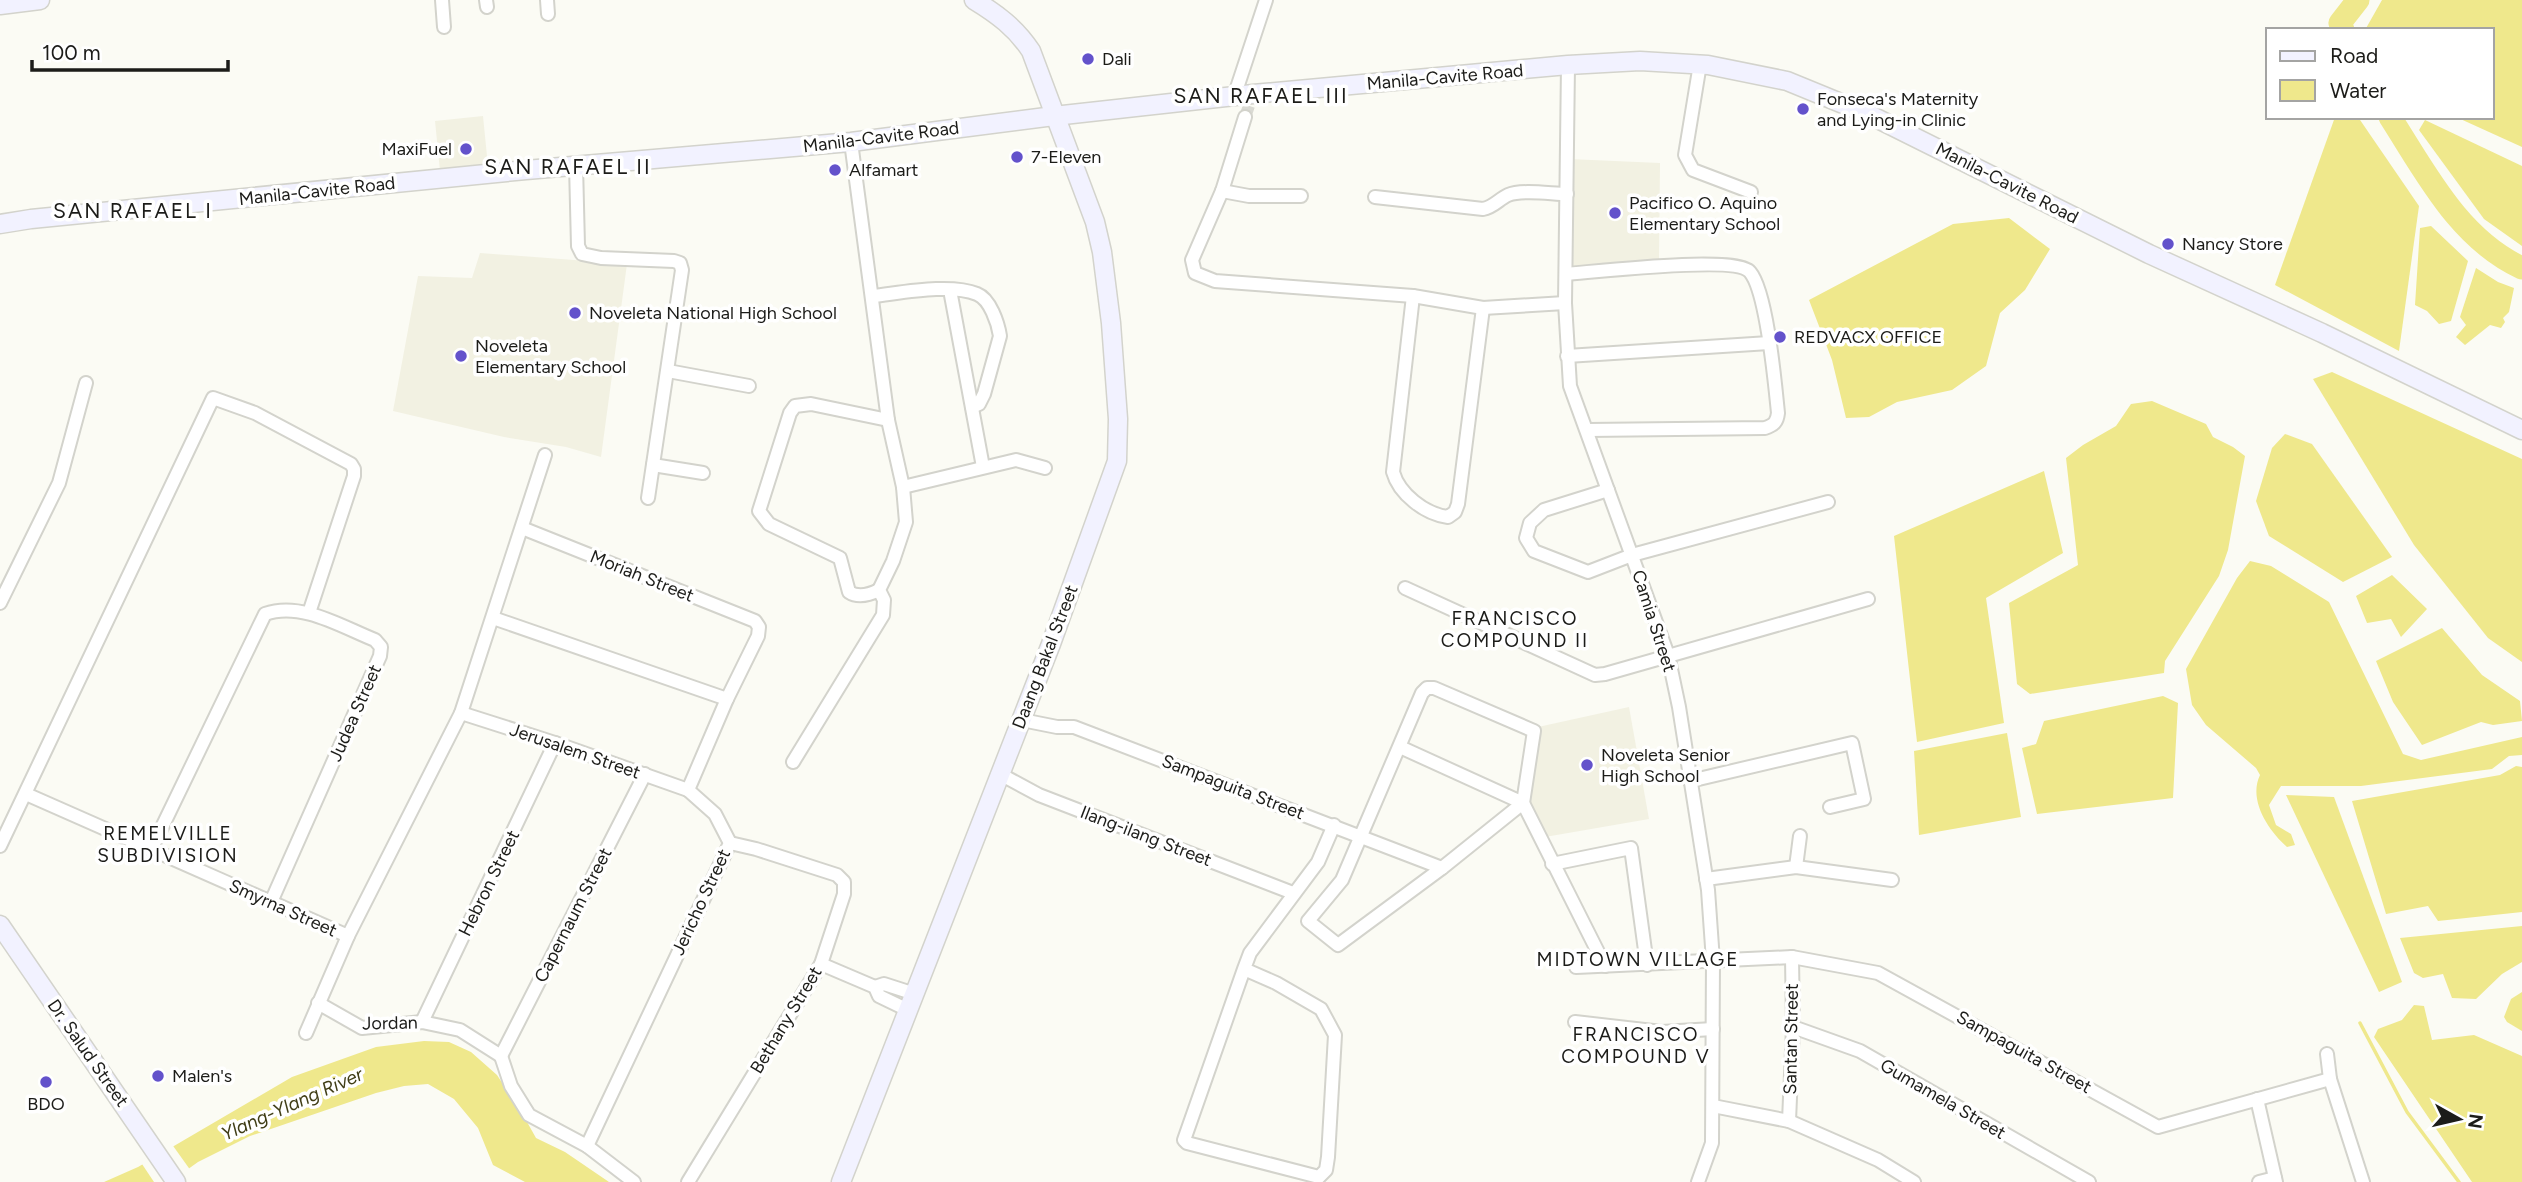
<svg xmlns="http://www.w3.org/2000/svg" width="2522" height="1182" font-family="Figtree,sans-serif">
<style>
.built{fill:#f2f1e2}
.water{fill:#efe88c}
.pier{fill:#fbfbf4}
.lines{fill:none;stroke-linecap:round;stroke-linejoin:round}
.stream{stroke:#efe88c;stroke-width:3.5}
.river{stroke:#efe88c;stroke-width:23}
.street-tunnel{stroke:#dadad3;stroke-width:12;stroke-dasharray:12 6;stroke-linecap:butt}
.street-casing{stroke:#d3d3cc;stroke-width:16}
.secondary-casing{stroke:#d3d3cc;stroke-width:21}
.street{stroke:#fff;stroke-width:12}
.secondary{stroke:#f2f2ff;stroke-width:18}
.poi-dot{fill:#6352cb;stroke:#fff;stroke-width:2.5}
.labels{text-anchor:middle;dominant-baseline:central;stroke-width:7;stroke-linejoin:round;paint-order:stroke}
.poi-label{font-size:18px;fill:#1c1c19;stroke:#fff;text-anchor:start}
.street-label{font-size:18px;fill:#1c1c19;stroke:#fff}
.neighbourhood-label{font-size:19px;letter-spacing:2px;fill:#1c1c19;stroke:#fff}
.water-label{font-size:19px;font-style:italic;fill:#413e17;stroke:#fff}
.quarter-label{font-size:21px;letter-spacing:2px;fill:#1c1c19;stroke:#fff}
</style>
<rect width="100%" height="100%" fill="#fbfbf4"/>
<g class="built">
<path d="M 483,116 L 488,166 L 440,171 L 435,121 Z"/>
<path d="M 1569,159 L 1660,163 L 1659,263 L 1571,270 Z"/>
<path d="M 480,253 L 627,264 L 601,457 L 566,447 L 504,437 L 393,411 L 418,276 L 472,278 Z"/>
<path d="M 1629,707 L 1649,819 L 1545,837 L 1529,803 L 1538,727 Z"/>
</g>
<g class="water">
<path d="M 2382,0 L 2522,0 L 2522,147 L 2456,117 L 2492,117 L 2492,30 L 2365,30 Z"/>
<path d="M 2335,117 L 2358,117 L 2419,206 L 2399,351 L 2275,285 Z"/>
<path d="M 2425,120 L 2522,166 L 2522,246 L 2484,219 L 2419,130 Z"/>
<path d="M 2009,218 L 2050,249 L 2025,290 L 2000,313 L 1986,366 L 1952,390 L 1897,402 L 1869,417 L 1846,418 L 1832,360 L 1809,300 L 1953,224 Z"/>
<path d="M 2431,226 L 2468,261 L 2451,321 L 2439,324 L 2427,311 L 2415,305 L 2420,228 Z"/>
<path d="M 2476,268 L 2498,282 L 2514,288 L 2509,312 L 2503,318 L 2505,322 L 2501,328 L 2490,325 L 2465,345 L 2456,337 L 2466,325 L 2460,317 Z"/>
<path d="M 2332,372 L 2522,459 L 2522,662 L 2488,638 L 2414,545 L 2313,379 Z"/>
<path d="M 2152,401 L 2206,424 L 2213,437 L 2233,447 L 2245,456 L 2228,550 L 2219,576 L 2165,661 L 2164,673 L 2030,694 L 2017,684 L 2009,603 L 2078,565 L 2066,458 L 2083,445 L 2116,426 L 2131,404 Z"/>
<path d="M 2285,434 L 2312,444 L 2392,557 L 2343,582 L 2269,536 L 2256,501 L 2272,448 Z"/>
<path d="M 2044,471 L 2063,553 L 1986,598 L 2004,723 L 1917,742 L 1894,536 Z"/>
<path d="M 2250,561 L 2271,566 L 2329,602 L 2403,754 L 2421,760 L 2522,737 L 2522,755 L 2509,756 L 2492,769 L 2361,786 L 2281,786 L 2269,805 L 2276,825 L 2291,834 L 2295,845 L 2287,847 C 2268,830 2248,800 2260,775 L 2256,768 L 2206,725 L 2192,705 L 2186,669 L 2237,578 Z"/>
<path d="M 2392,575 L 2427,609 L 2401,637 L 2391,619 L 2367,623 L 2356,596 Z"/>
<path d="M 2442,628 L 2482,675 L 2520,701 L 2522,721 L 2493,725 L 2481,722 L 2422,745 L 2393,702 L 2376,661 Z"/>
<path d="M 2163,696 L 2178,703 L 2173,798 L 2037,814 L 2022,748 L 2036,744 L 2044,721 Z"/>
<path d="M 2007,733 L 2021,817 L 1919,835 L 1914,751 Z"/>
<path d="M 2516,766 L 2522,767 L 2522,912 L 2438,921 L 2428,906 L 2386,914 L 2352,801 L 2500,775 Z"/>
<path d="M 2286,795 L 2334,797 L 2402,982 L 2379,992 Z"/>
<path d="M 2522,926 L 2522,962 L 2502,974 L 2476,999 L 2452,998 L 2443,974 L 2423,978 L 2414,973 L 2400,938 Z"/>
<path d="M 2522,992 L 2522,1031 L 2507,1022 L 2504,1017 L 2511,999 Z"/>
<path d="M 2414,1005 L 2424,1006 L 2432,1040 L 2474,1035 L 2522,1056 L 2522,1182 L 2472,1182 L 2374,1037 L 2378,1029 L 2402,1020 Z"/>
<path d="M 424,1041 L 449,1042 L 471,1052 L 497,1075 L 522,1113 L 536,1138 L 565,1152 L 609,1182 L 525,1182 L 493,1165 L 478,1128 L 454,1099 L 428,1084 L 404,1086 L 376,1093 L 250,1136 L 198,1162 L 170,1182 L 104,1182 L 138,1167 L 292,1077 L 376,1047 Z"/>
</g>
<path class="pier" d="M 171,1143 L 191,1171 L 176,1182 L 154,1182 L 140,1161 Z"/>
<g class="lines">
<path class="stream" d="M 2360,1023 L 2407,1112 L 2459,1182"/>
<g class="river">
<path d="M 2343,30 L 2340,23 L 2358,0"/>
<path d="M 2390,117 C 2426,173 2459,239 2522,268"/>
</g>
<path class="street-tunnel" d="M 1245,117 L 1251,100"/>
<g class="street-casing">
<g id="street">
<path d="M 442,0 L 444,27"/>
<path d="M 486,0 L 487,7"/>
<path d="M 547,0 L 548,14"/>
<path d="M 1700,64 L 1685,155 L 1693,170 L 1751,192"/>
<path d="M 1568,65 L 1565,303 L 1570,386 L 1668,655 L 1679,707 L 1708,890 L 1713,961 L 1712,1143 L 1698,1182"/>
<path d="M 1234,97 L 1266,0"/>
<path d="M 1245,117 L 1222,191 L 1192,260 L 1195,273 L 1215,281 L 1413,296 L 1483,308 L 1565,303"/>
<path d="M 576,165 L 578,246 L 582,254 L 601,258 L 674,261 L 680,263 L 682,270 L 648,498"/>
<path d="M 1222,191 L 1249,196 L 1301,196"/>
<path d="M 1375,197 L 1483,209 C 1494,207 1499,199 1508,195 C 1522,189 1552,194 1567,194"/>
<path d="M 1566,274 C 1594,272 1736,255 1750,272 C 1767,292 1775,384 1778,413 C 1777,422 1774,425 1765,428 L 1588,430"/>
<path d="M 950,290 L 983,467"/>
<path d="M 873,296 C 901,293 950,283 977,294 C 990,299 998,323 1000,336 L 984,394 L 979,404 L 972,407"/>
<path d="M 1413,296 L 1393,472 C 1399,494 1425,514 1448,517 L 1455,512 L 1458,504 L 1483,308"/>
<path d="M 1567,356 L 1769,343"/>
<path d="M 668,371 L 749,386"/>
<path d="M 653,465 L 703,473"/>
<path d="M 903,487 L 1016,460 L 1045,468"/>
<path d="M 1608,490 L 1544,510 L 1530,523 L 1526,538 L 1534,551 L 1588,572 L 1632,555 L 1828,502"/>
<path d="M 522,528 L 755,621 L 759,627 L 758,636 L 727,699 L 688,790 L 715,814 L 730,843 L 587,1146"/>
<path d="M 1405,588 L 1595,675 L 1605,674 L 1868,599"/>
<path d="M 879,590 C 869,595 858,598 849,592 L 840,558 L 769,524 L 759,511 L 790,413 L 795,406 L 811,404 L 888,420"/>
<path d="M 0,603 L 59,483 L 86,383"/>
<path d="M 493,618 L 727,699"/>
<path d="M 1427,688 L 1434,688 L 1534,731 L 1523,803 L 1442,868 L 1338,945 L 1308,921 L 1342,880 L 1422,693 Z"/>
<path d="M 461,713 L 555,743 L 688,790"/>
<path d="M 1022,720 L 1057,727 L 1074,727 L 1442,868"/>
<path d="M 1400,747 L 1523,803"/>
<path d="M 793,762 L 883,615 L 884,600 L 879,590 L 893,561 L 906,522 L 903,487 L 888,420 L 851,142"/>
<path d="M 1000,774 L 1039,795 L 1293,893"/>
<path d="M 1690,781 L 1852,743 L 1864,799 L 1830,807"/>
<path d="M 26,794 L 348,936"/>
<path d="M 1523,803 L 1605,966"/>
<path d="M 0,846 L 213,398 L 255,413 L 351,464 L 354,469 L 354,476 L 309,613"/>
<path d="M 151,850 L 265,614 C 301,601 342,627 375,640 L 381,647 L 380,656 L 271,902"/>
<path d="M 1552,864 L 1631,848 L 1647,965"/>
<path d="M 1796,867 L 1800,836"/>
<path d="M 1706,879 L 1796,867 L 1892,880"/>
<path d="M 821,964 L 875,987 L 879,996 L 908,1010"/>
<path d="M 1576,967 L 1792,957 L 1878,973 L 2158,1127 L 2330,1079"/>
<path d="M 1244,969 L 1276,983 L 1321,1009 L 1335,1035 L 1328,1157 L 1326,1170 L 1319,1177 L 1187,1143 L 1184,1140 L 1244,969 L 1250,953 L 1318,862 L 1334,825"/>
<path d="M 875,987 L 884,984 L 915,994"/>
<path d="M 318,1003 L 362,1028 L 422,1022 L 460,1030 L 501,1056"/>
<path d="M 422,1022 L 555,743"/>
<path d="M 1575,1022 L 1662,1032 L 1713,1029"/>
<path d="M 1793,1027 L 1860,1051 L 2089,1182"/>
<path d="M 306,1033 L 348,936 L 461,713 L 545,455"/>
<path d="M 2327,1054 L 2330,1079 L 2363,1182"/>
<path d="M 501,1056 L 645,774"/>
<path d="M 501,1056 L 511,1086 L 529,1115 L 587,1146 L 634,1182"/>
<path d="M 2257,1099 L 2276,1182"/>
<path d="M 1713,1106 L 1789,1121 L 1878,1160 L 1914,1182"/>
<path d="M 1789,1121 L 1793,1027 L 1792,957"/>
<path d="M 688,1182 L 821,964 L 844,894 L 844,882 L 837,875 L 756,849 L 730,843"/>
<path d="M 2259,1182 L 2275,1178"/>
</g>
</g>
<g class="secondary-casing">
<g id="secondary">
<path d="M 0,5 L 40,0"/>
<path d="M 0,224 L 31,219 L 526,170 L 851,142 L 1054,116 L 1253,94 L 1568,65 L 1640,61 L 1708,65 L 1787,81 L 1870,115 L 2149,254 L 2322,333 L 2522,430"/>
<path d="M 0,925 L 176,1182"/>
<path d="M 841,1182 L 1051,644 L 1117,461 L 1118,419 L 1111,323 L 1102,252 L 1095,222 L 1031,51 C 1016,28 997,14 974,0"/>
</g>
</g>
<use href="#street" class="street"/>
<use href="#secondary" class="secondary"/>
</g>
<g class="poi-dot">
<circle cx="1088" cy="59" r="7"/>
<circle cx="1803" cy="109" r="7"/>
<circle cx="466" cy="149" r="7"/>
<circle cx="1017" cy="157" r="7"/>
<circle cx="835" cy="170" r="7"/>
<circle cx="1615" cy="213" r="7"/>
<circle cx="2168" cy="244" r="7"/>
<circle cx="575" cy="313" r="7"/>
<circle cx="1780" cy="337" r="7"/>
<circle cx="461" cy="356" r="7"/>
<circle cx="1587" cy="765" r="7"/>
<circle cx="158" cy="1076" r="7"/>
<circle cx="46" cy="1082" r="7"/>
</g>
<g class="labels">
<g class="poi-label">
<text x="1102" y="59">Dali</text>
<text x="1817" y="99">Fonseca's Maternity<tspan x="1817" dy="21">and Lying-in Clinic</tspan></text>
<text x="452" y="149" text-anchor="end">MaxiFuel</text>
<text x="1031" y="157">7-Eleven</text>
<text x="849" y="170">Alfamart</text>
<text x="1629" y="203">Pacifico O. Aquino<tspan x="1629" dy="21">Elementary School</tspan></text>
<text x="2182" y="244">Nancy Store</text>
<text x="589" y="313">Noveleta National High School</text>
<text x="1794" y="337">REDVACX OFFICE</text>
<text x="475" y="346">Noveleta<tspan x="475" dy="21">Elementary School</tspan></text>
<text x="1601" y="755">Noveleta Senior<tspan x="1601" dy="21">High School</tspan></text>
<text x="172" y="1076">Malen's</text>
<text x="46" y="1104" text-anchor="middle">BDO</text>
</g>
<g class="street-label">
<text transform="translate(1445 77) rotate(-5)">Manila-Cavite Road</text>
<text transform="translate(881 137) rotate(-7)">Manila-Cavite Road</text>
<text transform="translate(2007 183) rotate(27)">Manila-Cavite Road</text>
<text transform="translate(317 191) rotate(-6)">Manila-Cavite Road</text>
<text transform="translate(642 576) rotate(22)">Moriah Street</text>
<text transform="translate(1654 621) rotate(72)">Camia Street</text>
<text transform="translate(1045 657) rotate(-69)">Daang Bakal Street</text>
<text transform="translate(355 713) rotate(-66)">Judea Street</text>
<text transform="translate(575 751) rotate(19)">Jerusalem Street</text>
<text transform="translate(1233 787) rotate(21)">Sampaguita Street</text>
<text transform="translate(1146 836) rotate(21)">Ilang-ilang Street</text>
<text transform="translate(489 883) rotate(-64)">Hebron Street</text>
<text transform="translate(701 902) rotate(-65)">Jericho Street</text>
<text transform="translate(283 908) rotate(24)">Smyrna Street</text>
<text transform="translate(573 915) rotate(-63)">Capernaum Street</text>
<text transform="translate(786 1020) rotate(-59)">Bethany Street</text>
<text transform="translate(390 1023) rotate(-1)">Jordan</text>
<text transform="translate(1791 1039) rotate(-89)">Santan Street</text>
<text transform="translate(2024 1052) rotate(29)">Sampaguita Street</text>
<text transform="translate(88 1053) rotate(55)">Dr. Salud Street</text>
<text transform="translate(1943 1099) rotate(30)">Gumamela Street</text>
</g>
<g class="neighbourhood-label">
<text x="1515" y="618">FRANCISCO<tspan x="1515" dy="22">COMPOUND II</tspan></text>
<text x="168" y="833">REMELVILLE<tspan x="168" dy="22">SUBDIVISION</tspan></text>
<text x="1638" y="959">MIDTOWN VILLAGE</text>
<text x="1636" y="1034">FRANCISCO<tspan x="1636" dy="22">COMPOUND V</tspan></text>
</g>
<g class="water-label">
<text transform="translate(292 1104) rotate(-24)">Ylang-Ylang River</text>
</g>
<g class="quarter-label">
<text x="1261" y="95">SAN RAFAEL III</text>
<text x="568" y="166">SAN RAFAEL II</text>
<text x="133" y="210">SAN RAFAEL I</text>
</g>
</g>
<rect x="2266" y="28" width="228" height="91" fill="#ffffff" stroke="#a4a4a3" stroke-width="2"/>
<rect x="2280" y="51" width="35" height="10" fill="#f2f2ff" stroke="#a4a4a3" stroke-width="2"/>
<text x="2330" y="63" font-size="21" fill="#1c1c19">Road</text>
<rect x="2280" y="80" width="35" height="21" fill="#efe88c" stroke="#a4a4a3" stroke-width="2"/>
<text x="2330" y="98" font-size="21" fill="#1c1c19">Water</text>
<g transform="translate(2459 1119) rotate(98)" stroke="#ffffff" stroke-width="5" paint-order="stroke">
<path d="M0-5L12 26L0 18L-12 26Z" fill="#1c1c19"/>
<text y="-10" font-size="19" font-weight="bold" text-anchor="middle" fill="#1c1c19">N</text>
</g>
<path d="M32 60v10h196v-10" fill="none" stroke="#1c1c19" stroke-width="3.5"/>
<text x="42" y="60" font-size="21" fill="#1c1c19" stroke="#ffffff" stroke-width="5" paint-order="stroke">100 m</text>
</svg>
